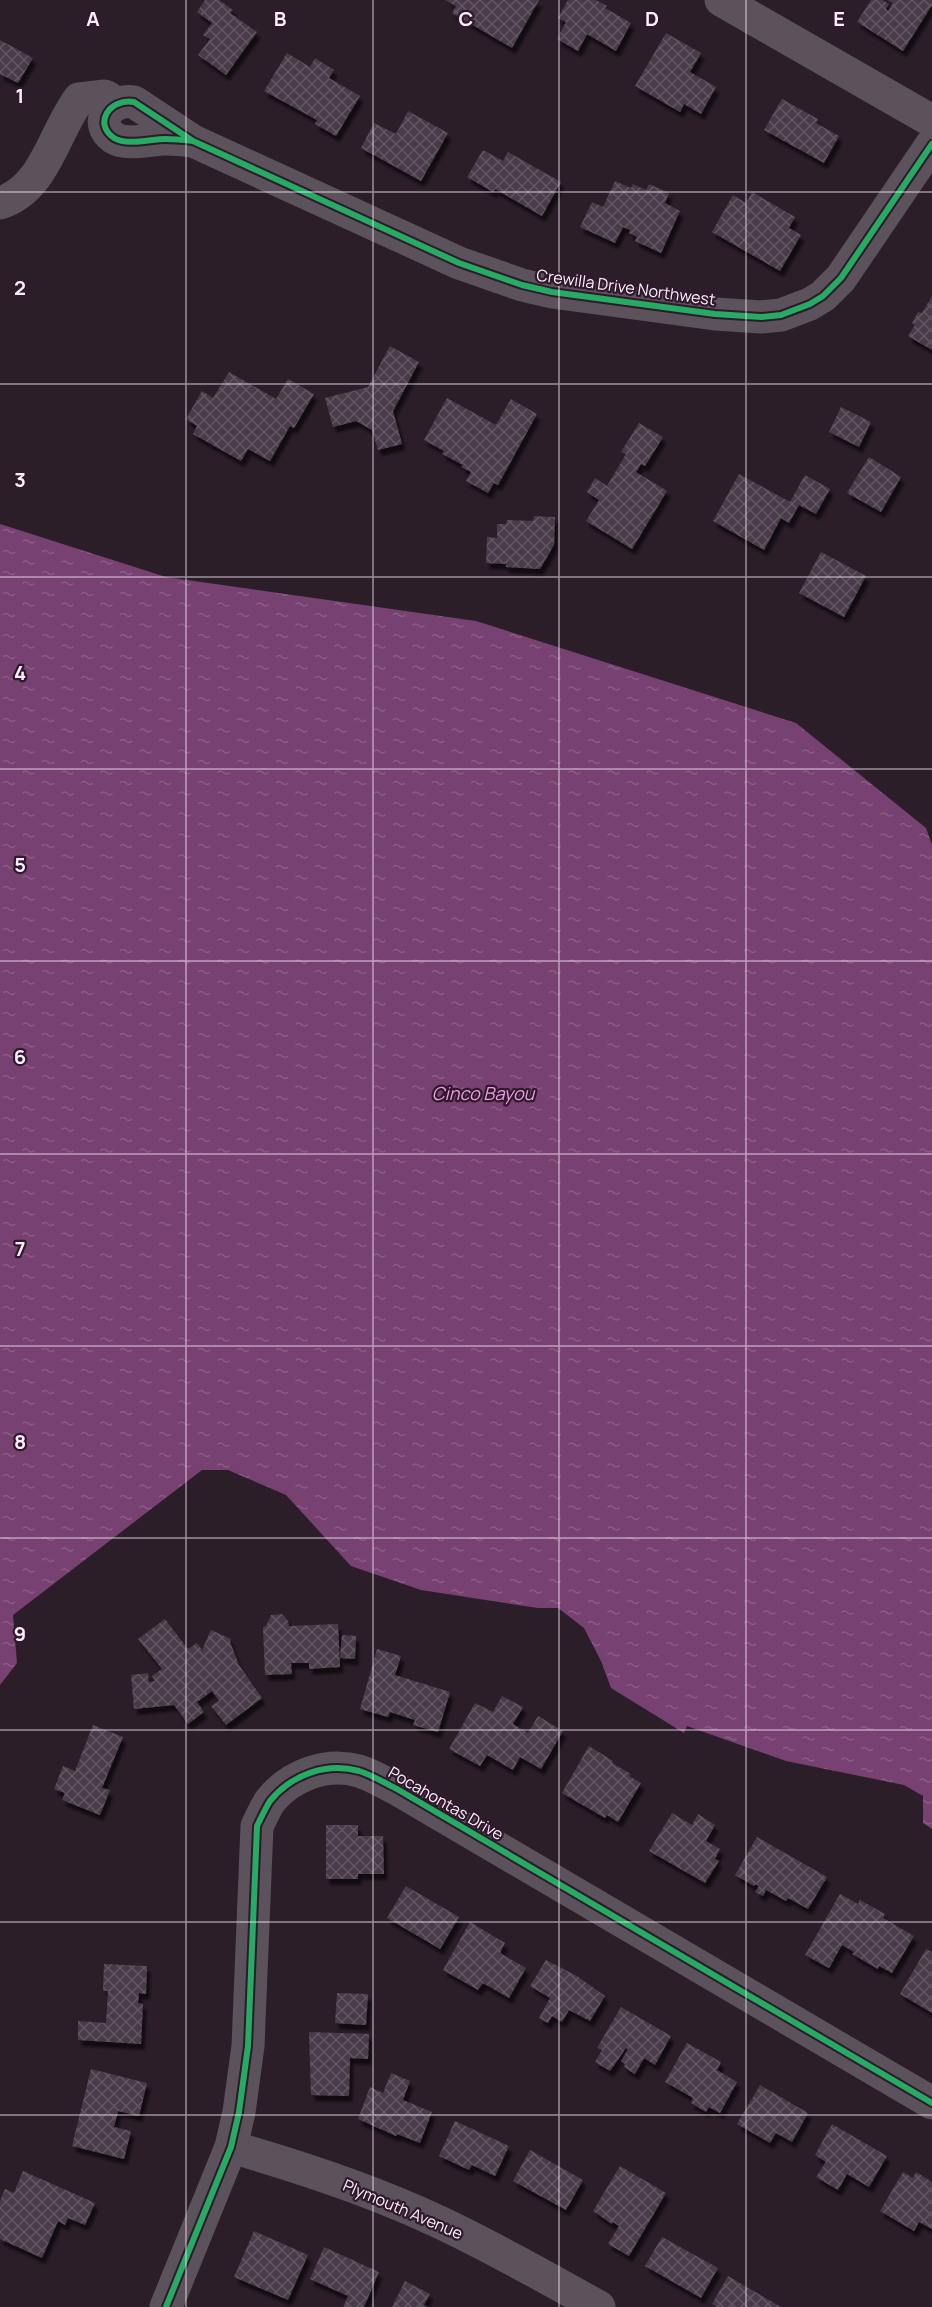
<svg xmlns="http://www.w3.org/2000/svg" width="932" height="2307" font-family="Manrope,sans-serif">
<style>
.water{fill:url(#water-ripples)}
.building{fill:url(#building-cross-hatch);filter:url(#shadow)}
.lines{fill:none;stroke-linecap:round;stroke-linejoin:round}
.minor{stroke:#5c525b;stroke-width:33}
.cycleway-casing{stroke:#30192d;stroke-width:10}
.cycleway{stroke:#26ab63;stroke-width:6}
.grid{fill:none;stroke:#fdeefb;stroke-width:1.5;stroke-opacity:0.55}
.labels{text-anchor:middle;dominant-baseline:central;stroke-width:4.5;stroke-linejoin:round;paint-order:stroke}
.street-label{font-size:16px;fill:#fdeefb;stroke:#30192d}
.water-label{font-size:18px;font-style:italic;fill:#f09de7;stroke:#30192d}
.grid-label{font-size:20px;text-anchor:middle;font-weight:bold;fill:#fdeefb;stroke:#30192d;stroke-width:4.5;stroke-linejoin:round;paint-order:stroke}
</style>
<defs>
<pattern id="water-ripples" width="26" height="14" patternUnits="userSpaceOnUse" patternTransform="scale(1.5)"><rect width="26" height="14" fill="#774171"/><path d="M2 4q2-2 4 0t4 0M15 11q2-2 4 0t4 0" fill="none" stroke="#8b5d86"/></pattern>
<pattern id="building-cross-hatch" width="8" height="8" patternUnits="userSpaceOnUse" patternTransform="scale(1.5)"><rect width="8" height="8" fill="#4a3a49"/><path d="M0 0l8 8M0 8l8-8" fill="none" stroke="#655764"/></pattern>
<filter id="shadow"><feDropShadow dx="3.5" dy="6" stdDeviation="1.5" flood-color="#0009"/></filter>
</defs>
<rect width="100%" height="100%" fill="#2b1e29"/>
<path class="water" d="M 0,524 L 166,577 L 476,621 L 796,723 L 926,828 L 932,845 L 932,1829 L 923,1823 L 923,1796 L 904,1785 L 786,1761 L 687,1726 L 684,1733 L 611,1688 L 601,1661 L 584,1628 L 558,1608 L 538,1608 L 421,1590 L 351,1566 L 286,1495 L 228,1470 L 202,1470 L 13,1615 L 17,1663 L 0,1685 Z"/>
<g class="building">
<path d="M 205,0 L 219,0 L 233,10 L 230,13 L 257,32 L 226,75 L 198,55 L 210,39 L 203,35 L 212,23 L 197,12 Z"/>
<path d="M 445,0 L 539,0 L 512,48 L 452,13 L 456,6 Z"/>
<path d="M 568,0 L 596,0 L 607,6 L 605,8 L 631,23 L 616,51 L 587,34 L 578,51 L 557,39 L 566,22 L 558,18 Z"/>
<path d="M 871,0 L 882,0 L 889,4 L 886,9 L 888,11 L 893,3 L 888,0 L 932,0 L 932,5 L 903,51 L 857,22 Z"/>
<path d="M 666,33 L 701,53 L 690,72 L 716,87 L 701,114 L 684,104 L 680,112 L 635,86 Z"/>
<path d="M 0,40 L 33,58 L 18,83 L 0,74 Z"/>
<path d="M 287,53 L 310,67 L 315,58 L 334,70 L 329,78 L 360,96 L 336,136 L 315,124 L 317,120 L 264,91 Z"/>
<path d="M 782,99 L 818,119 L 816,123 L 839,136 L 824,163 L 764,130 Z"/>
<path d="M 408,111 L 448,133 L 421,181 L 361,148 L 374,123 L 396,134 Z"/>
<path d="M 483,150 L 503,161 L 508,152 L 561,182 L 542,216 L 495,189 L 493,192 L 467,177 Z"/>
<path d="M 615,181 L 631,188 L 633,184 L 646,190 L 649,184 L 669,193 L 665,203 L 680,211 L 661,253 L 635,241 L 637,237 L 629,233 L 630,230 L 623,227 L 615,243 L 580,227 L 592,202 L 603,207 Z"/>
<path d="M 752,192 L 795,217 L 789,228 L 801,235 L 780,271 L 712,232 L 733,195 L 746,203 Z"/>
<path d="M 932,296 L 932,350 L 908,336 L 915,325 L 912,323 L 918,312 L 922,313 Z"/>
<path d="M 390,346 L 419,362 L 393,411 L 402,444 L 378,450 L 372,430 L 356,421 L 333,427 L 325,398 L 368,387 Z"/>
<path d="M 229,372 L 276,399 L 288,379 L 314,394 L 294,428 L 290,426 L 270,461 L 248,449 L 241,461 L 193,434 L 197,426 L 186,419 L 202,391 L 213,398 Z"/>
<path d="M 447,398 L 496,425 L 511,399 L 537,414 L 498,485 L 494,483 L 488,493 L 466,481 L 471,472 L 461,467 L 463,465 L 442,454 L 444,451 L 424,440 Z"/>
<path d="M 841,407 L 871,422 L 859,447 L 829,432 Z"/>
<path d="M 639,423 L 663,437 L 645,466 L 641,464 L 636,472 L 667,491 L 632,549 L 586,521 L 599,500 L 587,492 L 595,478 L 607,486 L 626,454 L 621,452 Z"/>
<path d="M 869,457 L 901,477 L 881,512 L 847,493 Z"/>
<path d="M 739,474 L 790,502 L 805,475 L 830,489 L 816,514 L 799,505 L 789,523 L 781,518 L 764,550 L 713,521 Z"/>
<path d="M 534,516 L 555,517 L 554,545 L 540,569 L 506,567 L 506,564 L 486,563 L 487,537 L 497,538 L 497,524 L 506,524 L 507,520 L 533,521 Z"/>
<path d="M 821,552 L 866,576 L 844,617 L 799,593 Z"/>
<path d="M 282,1614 L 288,1621 L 289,1626 L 338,1624 L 340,1667 L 309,1669 L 309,1663 L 291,1663 L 292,1674 L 265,1675 L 263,1627 L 266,1626 L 271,1615 Z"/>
<path d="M 165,1619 L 188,1649 L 197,1643 L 202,1650 L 211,1630 L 231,1639 L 230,1642 L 239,1665 L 262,1698 L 226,1725 L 211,1706 L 219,1701 L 212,1691 L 197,1702 L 204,1712 L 188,1724 L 174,1705 L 134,1709 L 131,1675 L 148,1673 L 149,1682 L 155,1681 L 152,1676 L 162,1669 L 138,1639 Z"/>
<path d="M 342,1635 L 356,1636 L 355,1659 L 340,1658 Z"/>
<path d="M 377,1649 L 401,1656 L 395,1675 L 450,1692 L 438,1732 L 413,1725 L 415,1720 L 390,1712 L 388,1717 L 360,1709 Z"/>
<path d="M 502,1696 L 523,1707 L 513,1724 L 528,1733 L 538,1716 L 563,1731 L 541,1769 L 520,1757 L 513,1770 L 487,1755 L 480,1766 L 449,1749 L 475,1703 L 493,1712 Z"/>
<path d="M 93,1725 L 123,1737 L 102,1788 L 110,1790 L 100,1815 L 62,1800 L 65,1793 L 54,1789 L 63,1766 L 75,1771 Z"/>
<path d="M 589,1746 L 613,1761 L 612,1763 L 631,1774 L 629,1776 L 641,1783 L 618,1822 L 607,1815 L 605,1818 L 562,1793 Z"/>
<path d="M 672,1813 L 692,1825 L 698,1814 L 715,1825 L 706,1841 L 720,1849 L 715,1859 L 719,1861 L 705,1883 L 649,1851 Z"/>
<path d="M 326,1825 L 358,1825 L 358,1836 L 383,1836 L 384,1874 L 358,1874 L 358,1879 L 326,1879 Z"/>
<path d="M 757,1837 L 827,1877 L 808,1909 L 788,1898 L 786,1901 L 766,1890 L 763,1896 L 755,1892 L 759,1886 L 755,1884 L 754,1886 L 735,1875 Z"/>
<path d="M 406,1886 L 459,1917 L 440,1949 L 387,1918 Z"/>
<path d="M 840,1894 L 858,1904 L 860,1900 L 885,1914 L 883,1918 L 914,1936 L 892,1973 L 879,1966 L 878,1969 L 852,1954 L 854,1952 L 842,1945 L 829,1968 L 805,1955 Z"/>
<path d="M 470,1922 L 505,1943 L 500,1953 L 526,1968 L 509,1998 L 483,1983 L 478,1990 L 443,1970 Z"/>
<path d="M 926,1949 L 932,1952 L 932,2013 L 900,1994 Z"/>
<path d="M 546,1960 L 577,1976 L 605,1996 L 590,2021 L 569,2010 L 562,2022 L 552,2016 L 548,2023 L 539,2018 L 550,1998 L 530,1986 Z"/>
<path d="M 104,1964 L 147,1966 L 146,1994 L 139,1993 L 138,2003 L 143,2004 L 141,2044 L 78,2040 L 78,2021 L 106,2023 L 108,1991 L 103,1991 Z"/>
<path d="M 337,1993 L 368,1994 L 366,2025 L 335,2023 Z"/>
<path d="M 621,2007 L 671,2036 L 655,2065 L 644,2058 L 635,2074 L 624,2067 L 625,2064 L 621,2061 L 628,2049 L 626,2048 L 610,2071 L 595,2062 L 602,2050 L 597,2048 Z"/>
<path d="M 309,2032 L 369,2034 L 368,2059 L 350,2058 L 349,2096 L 311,2095 Z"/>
<path d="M 687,2043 L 721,2062 L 717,2070 L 737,2082 L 720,2113 L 709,2107 L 706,2112 L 691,2103 L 693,2098 L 665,2082 Z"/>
<path d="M 91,2069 L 147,2083 L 139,2116 L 118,2111 L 114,2127 L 131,2131 L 124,2159 L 72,2146 Z"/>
<path d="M 391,2073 L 410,2081 L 403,2100 L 432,2112 L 420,2143 L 397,2134 L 396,2136 L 358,2119 L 370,2087 L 383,2093 Z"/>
<path d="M 760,2085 L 808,2113 L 792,2142 L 776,2133 L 770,2143 L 737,2124 Z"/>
<path d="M 455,2121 L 509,2146 L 495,2176 L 472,2165 L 469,2170 L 439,2156 Z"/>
<path d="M 832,2124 L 887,2156 L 869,2187 L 847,2174 L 838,2190 L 816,2177 L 826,2162 L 815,2155 Z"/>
<path d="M 530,2150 L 583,2180 L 566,2210 L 513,2181 Z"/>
<path d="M 620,2166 L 666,2193 L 629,2256 L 608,2244 L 619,2226 L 613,2222 L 612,2224 L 593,2211 Z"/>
<path d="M 23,2171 L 95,2203 L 85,2225 L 68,2218 L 65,2225 L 58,2221 L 42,2258 L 0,2239 L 0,2201 L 5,2189 L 14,2193 Z"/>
<path d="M 903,2172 L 913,2178 L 916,2172 L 932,2182 L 932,2229 L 919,2222 L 914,2231 L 880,2211 Z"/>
<path d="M 254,2231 L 308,2255 L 288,2300 L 234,2277 Z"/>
<path d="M 662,2237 L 718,2268 L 701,2298 L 645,2266 Z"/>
<path d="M 324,2247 L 379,2272 L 364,2307 L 343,2307 L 348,2296 L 310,2279 Z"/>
<path d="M 728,2276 L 781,2307 L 717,2307 L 712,2304 Z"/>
<path d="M 405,2281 L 430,2294 L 424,2305 L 428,2307 L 392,2307 Z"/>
</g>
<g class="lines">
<g class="minor">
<path d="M 721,0 L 932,121"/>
<path d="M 193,141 C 184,140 174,139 165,139 C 151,139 127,146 114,138 C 93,124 109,98 134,102 L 193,141 L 459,263 L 522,285 L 552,292 L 715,314 L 761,317 L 781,315 L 810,304 L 823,296 L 841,278 L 932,144"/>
<path d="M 0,203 C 45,189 53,134 79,99 L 105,96 L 116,103"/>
<path d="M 231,2147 C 301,2167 371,2190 437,2221 C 491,2246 547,2278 599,2307"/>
<path d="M 166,2307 L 231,2147 L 239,2112 L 248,2046 L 257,1826 C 261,1818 265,1809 270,1801 C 291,1775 326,1762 359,1771 C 372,1775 385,1783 397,1789 L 932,2103"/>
</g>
<g class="cycleway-casing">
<g id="cycleway">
<path d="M 193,141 C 184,140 174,139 165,139 C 151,139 127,146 114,138 C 93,124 109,98 134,102 L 193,141 L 459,263 L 522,285 L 552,292 L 715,314 L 761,317 L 781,315 L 810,304 L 823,296 L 841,278 L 932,144"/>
<path d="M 166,2307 L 231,2147 L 239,2112 L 248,2046 L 257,1826 C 261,1818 265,1809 270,1801 C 291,1775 326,1762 359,1771 C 372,1775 385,1783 397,1789 L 932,2103"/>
</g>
</g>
<use href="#cycleway" class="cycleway"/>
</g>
<path class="grid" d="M 186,0 L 186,2307M 373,0 L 373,2307M 559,0 L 559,2307M 746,0 L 746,2307M 0,192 L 932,192M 0,384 L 932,384M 0,577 L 932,577M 0,769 L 932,769M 0,961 L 932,961M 0,1154 L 932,1154M 0,1346 L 932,1346M 0,1538 L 932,1538M 0,1730 L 932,1730M 0,1922 L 932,1922M 0,2115 L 932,2115"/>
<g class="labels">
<g class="street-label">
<text transform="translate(626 287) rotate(8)">Crewilla Drive Northwest</text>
<text transform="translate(446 1803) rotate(30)">Pocahontas Drive</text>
<text transform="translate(403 2209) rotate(23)">Plymouth Avenue</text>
</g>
<g class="water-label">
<text x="483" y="1093">Cinco Bayou</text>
</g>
</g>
<g class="grid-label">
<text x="93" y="26">A</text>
<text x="280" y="26">B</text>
<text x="466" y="26">C</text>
<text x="652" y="26">D</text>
<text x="839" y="26">E</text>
<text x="20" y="103">1</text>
<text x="20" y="295">2</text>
<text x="20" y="487">3</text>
<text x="20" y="680">4</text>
<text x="20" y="872">5</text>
<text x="20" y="1064">6</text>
<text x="20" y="1256">7</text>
<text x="20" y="1449">8</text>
<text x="20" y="1641">9</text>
</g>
</svg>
